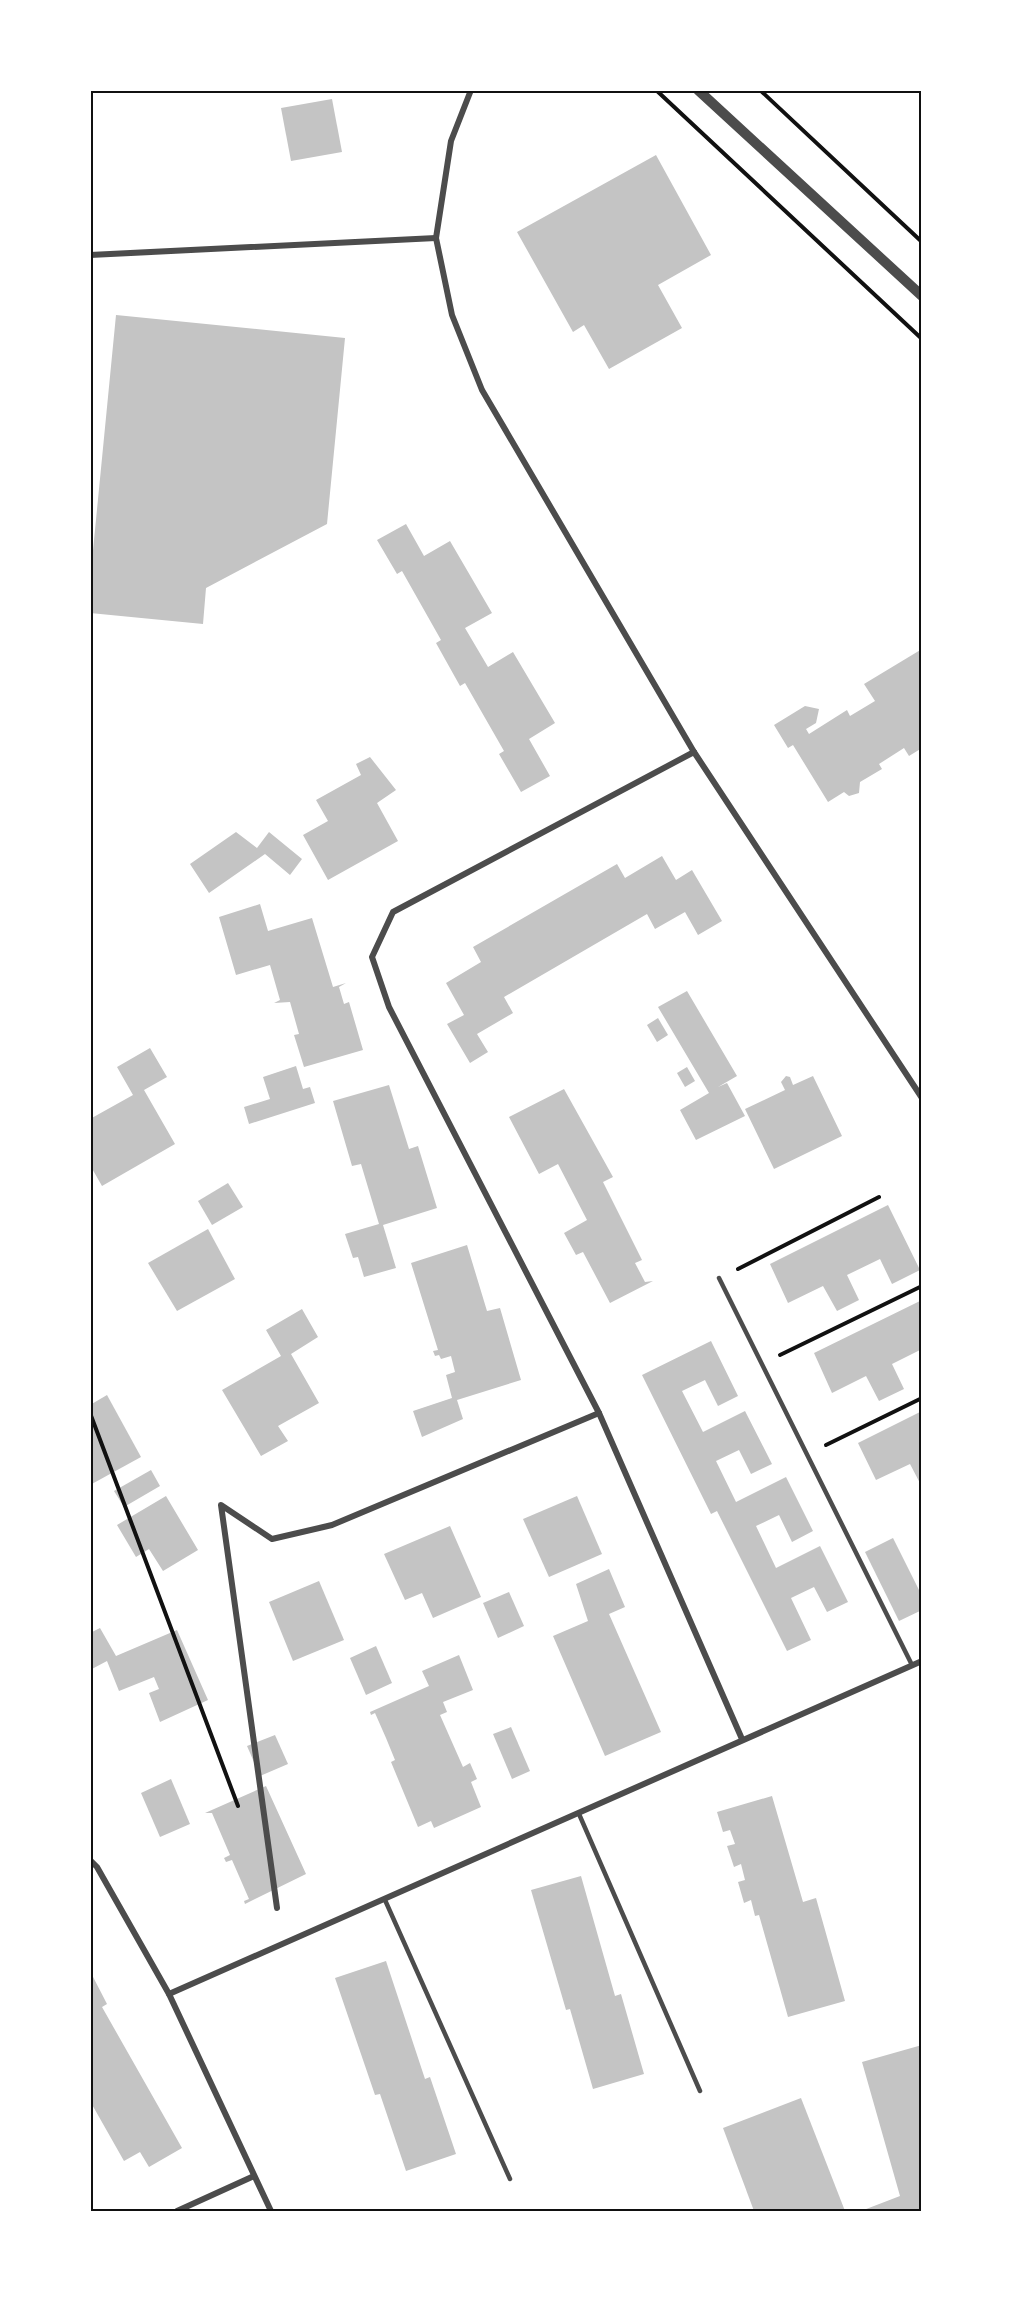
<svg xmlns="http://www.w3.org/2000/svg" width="1012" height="2301" font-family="Lato,sans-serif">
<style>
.building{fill:#c4c4c4}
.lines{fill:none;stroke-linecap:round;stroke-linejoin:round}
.path{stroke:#111;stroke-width:4}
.service{stroke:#4c4c4c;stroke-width:4.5}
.minor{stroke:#4c4c4c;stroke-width:6}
.tertiary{stroke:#4c4c4c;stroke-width:10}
.neatline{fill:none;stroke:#111;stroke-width:2}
</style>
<rect width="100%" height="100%" fill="#fff"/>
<g class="building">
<path d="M 332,99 L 342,152 L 291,161 L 281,108 Z"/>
<path d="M 656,155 L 711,255 L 658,285 L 682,328 L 609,369 L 584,325 L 573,332 L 517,232 Z"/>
<path d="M 116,315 L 345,338 L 327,524 L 206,588 L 203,624 L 90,613 L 90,581 Z"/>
<path d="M 406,524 L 424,556 L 450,541 L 492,613 L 465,628 L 488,667 L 513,652 L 555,723 L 529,739 L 550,776 L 521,792 L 499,754 L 504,751 L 465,683 L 460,686 L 436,643 L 441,640 L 402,571 L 397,574 L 377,540 Z"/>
<path d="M 922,649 L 922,748 L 909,756 L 904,748 L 879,764 L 882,769 L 860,782 L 859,793 L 849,796 L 844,792 L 828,802 L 793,745 L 788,748 L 774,725 L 805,706 L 819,709 L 816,723 L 806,729 L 809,734 L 847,710 L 850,716 L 875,701 L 864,684 Z"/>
<path d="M 370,757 L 396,790 L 377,803 L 398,841 L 328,880 L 303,835 L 328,821 L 316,800 L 361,775 L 356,764 Z"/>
<path d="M 236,832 L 257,848 L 269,832 L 302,859 L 290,875 L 265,854 L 209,893 L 190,864 Z"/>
<path d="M 662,856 L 676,880 L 692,870 L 722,921 L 698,935 L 685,912 L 655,929 L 647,914 L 504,997 L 513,1013 L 477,1034 L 488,1052 L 470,1063 L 447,1024 L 464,1015 L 446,983 L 481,962 L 473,947 L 617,864 L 625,878 Z"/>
<path d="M 260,904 L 268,931 L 312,918 L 333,987 L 346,983 L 339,987 L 344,1004 L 349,1002 L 363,1050 L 304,1067 L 294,1035 L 299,1034 L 290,1002 L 274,1003 L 280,1000 L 270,965 L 236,975 L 219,917 Z"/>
<path d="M 687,991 L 737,1076 L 718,1087 L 727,1083 L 745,1116 L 696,1140 L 680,1110 L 709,1093 L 658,1007 Z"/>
<path d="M 658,1018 L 668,1035 L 657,1042 L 647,1025 Z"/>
<path d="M 150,1048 L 167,1077 L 144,1090 L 175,1144 L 102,1186 L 90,1165 L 90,1119 L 133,1095 L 117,1067 Z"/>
<path d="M 296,1066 L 303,1089 L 310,1087 L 315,1103 L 249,1124 L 244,1107 L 270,1099 L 263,1077 Z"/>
<path d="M 687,1067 L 695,1081 L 685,1087 L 677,1073 Z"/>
<path d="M 786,1076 L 790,1077 L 793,1085 L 813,1076 L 842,1136 L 774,1169 L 745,1109 L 785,1090 L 781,1082 Z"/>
<path d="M 389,1085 L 409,1149 L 418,1146 L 437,1208 L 383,1225 L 396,1268 L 364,1277 L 358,1257 L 353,1258 L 345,1234 L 379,1224 L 361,1164 L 352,1166 L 333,1101 Z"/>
<path d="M 564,1089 L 613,1177 L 603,1182 L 642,1260 L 635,1263 L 645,1282 L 653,1281 L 610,1303 L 583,1252 L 576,1255 L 564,1233 L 587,1220 L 558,1164 L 539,1174 L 509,1117 Z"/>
<path d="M 228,1183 L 243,1207 L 212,1225 L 198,1201 Z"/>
<path d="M 888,1205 L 920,1270 L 892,1284 L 880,1259 L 847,1275 L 859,1300 L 837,1311 L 823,1286 L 788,1303 L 770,1264 Z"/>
<path d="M 208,1229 L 235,1279 L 177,1311 L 148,1263 Z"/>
<path d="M 467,1245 L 487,1311 L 500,1308 L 521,1380 L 457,1400 L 463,1419 L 422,1437 L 413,1411 L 452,1398 L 446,1375 L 455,1372 L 451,1356 L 441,1359 L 439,1355 L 435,1356 L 433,1351 L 438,1350 L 411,1263 Z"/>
<path d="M 922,1300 L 922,1349 L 892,1364 L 904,1389 L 879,1401 L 866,1376 L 832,1393 L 814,1353 Z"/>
<path d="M 302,1309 L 318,1337 L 291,1354 L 319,1403 L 278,1426 L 288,1441 L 261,1456 L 222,1390 L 281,1356 L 266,1330 Z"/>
<path d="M 711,1341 L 738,1396 L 718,1406 L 705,1380 L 682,1391 L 703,1432 L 745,1411 L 772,1464 L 751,1474 L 739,1450 L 716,1461 L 736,1502 L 786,1477 L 813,1531 L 792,1542 L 779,1515 L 756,1526 L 776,1568 L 820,1546 L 848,1602 L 827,1612 L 814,1587 L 791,1598 L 811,1640 L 787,1651 L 717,1511 L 711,1514 L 642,1375 Z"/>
<path d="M 107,1395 L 141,1457 L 90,1485 L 90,1405 Z"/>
<path d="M 922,1411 L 922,1487 L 910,1464 L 876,1480 L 858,1443 Z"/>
<path d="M 151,1470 L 160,1486 L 124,1507 L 114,1491 Z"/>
<path d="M 166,1496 L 198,1550 L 163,1571 L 149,1549 L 136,1557 L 117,1525 Z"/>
<path d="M 577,1496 L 602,1554 L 549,1577 L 523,1519 Z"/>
<path d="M 450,1526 L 481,1597 L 433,1618 L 422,1593 L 405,1600 L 384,1554 Z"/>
<path d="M 893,1538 L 922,1596 L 922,1610 L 899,1621 L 865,1552 Z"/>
<path d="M 609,1569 L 625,1607 L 609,1614 L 661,1732 L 605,1756 L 553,1636 L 588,1621 L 576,1584 Z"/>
<path d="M 319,1581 L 344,1640 L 293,1661 L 269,1602 Z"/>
<path d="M 509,1592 L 524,1626 L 498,1638 L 483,1603 Z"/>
<path d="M 100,1628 L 116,1656 L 177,1630 L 208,1700 L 160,1722 L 149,1693 L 159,1689 L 154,1677 L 119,1691 L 107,1661 L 90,1670 L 90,1633 Z"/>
<path d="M 376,1646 L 392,1683 L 366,1695 L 350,1658 Z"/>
<path d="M 459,1655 L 473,1690 L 443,1702 L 447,1712 L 440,1715 L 463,1767 L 470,1763 L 477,1779 L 471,1782 L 481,1807 L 434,1828 L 431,1821 L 418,1827 L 391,1762 L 395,1760 L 386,1738 L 375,1713 L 371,1715 L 370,1712 L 429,1686 L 422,1671 Z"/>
<path d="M 511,1727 L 530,1771 L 512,1779 L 493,1734 Z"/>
<path d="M 275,1735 L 288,1764 L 260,1776 L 247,1746 Z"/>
<path d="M 171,1779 L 190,1824 L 160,1837 L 141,1793 Z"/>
<path d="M 266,1786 L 306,1874 L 245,1904 L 244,1901 L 249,1899 L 232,1860 L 226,1862 L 224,1858 L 230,1855 L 212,1813 L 205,1813 Z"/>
<path d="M 772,1796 L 803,1902 L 816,1898 L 845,2001 L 788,2017 L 759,1915 L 755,1916 L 751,1900 L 744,1903 L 738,1882 L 745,1880 L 741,1864 L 734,1867 L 727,1846 L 735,1844 L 730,1830 L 723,1832 L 717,1812 Z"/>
<path d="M 581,1876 L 615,1996 L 621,1994 L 644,2074 L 593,2089 L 570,2009 L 566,2010 L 531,1890 Z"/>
<path d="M 386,1961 L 425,2079 L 430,2077 L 456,2154 L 406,2171 L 380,2094 L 375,2095 L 335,1978 Z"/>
<path d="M 90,1971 L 107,2004 L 102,2007 L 182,2148 L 149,2167 L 140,2152 L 124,2161 L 90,2101 Z"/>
<path d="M 922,2045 L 922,2211 L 861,2211 L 900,2196 L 862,2062 Z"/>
<path d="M 801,2098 L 845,2211 L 754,2211 L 723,2128 Z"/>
</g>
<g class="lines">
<g class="path">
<path d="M 656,90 L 922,339"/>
<path d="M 760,90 L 922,242"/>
<path d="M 738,1269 L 879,1197"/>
<path d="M 780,1355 L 922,1286"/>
<path d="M 90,1413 L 238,1806"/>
<path d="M 826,1445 L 922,1398"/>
</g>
<g class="service">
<path d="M 719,1278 L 912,1665"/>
<path d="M 579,1814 L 700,2091"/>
<path d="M 385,1900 L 510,2179"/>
</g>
<g class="minor">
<path d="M 471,90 L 451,141 L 436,238 L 452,315 L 482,390 L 694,752 L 922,1098"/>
<path d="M 90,255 L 436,238"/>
<path d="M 694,752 L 393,912 L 372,957 L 389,1007 L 599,1413 L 742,1739"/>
<path d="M 90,1860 L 97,1867 L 169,1994 L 271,2211"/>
<path d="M 277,1908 L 221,1505 L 272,1539 L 332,1525 L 599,1413"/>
<path d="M 169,1994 L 922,1661"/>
<path d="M 177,2211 L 254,2176"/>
</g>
<path class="tertiary" d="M 698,90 L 922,296"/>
</g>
<rect width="1012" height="2301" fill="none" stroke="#ffffff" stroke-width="183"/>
<rect x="92" y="92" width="828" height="2118" class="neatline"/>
</svg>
